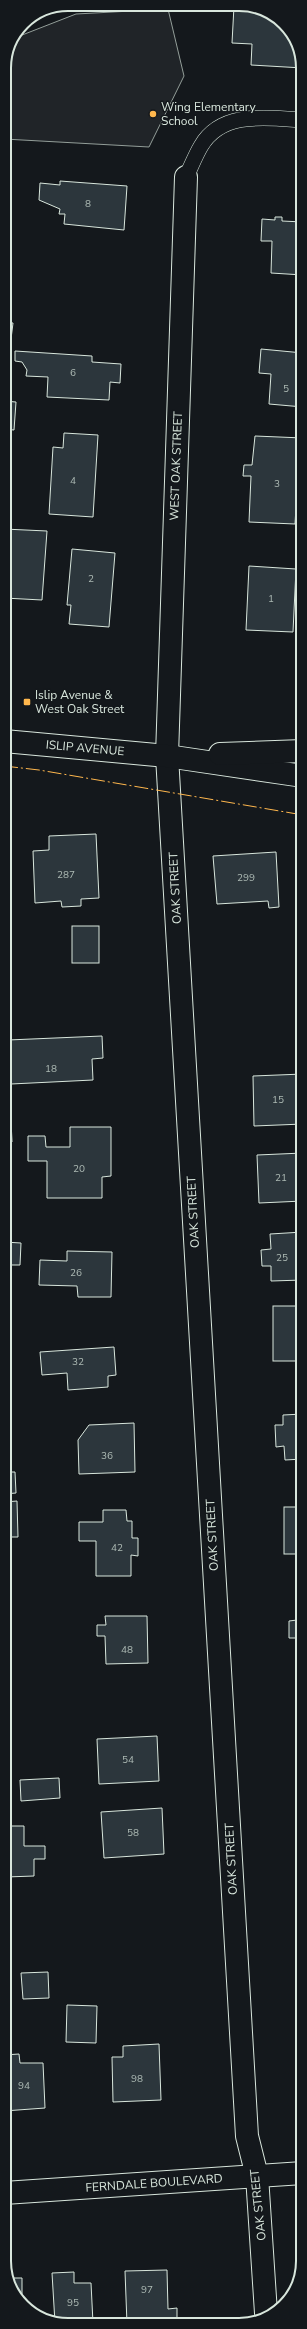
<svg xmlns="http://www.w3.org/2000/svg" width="307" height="2329" font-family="'Nunito Sans',sans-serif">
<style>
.green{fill:#202428;stroke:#939e99}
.building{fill:#2c363c;stroke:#d8e6dc}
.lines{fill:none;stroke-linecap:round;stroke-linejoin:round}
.lane-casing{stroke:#d8e6dc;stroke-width:16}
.street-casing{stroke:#d8e6dc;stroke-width:24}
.primary-casing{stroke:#d8e6dc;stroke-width:24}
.lane{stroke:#14181c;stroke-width:15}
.street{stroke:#14181c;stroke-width:22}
.primary{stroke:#14181c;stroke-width:22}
.power{stroke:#ffb74d;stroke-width:1;stroke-dasharray:14 3 2 3;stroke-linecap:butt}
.poi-dot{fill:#ffb74d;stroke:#14181c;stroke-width:1.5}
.labels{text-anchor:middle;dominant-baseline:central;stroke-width:3;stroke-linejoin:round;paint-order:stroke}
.number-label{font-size:10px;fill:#adbab4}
.poi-label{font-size:12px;fill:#d8e6dc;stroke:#14181c;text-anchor:start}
.street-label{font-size:12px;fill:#d8e6dc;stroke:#14181c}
.rim{fill:none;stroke:#d8e6dc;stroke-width:2}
</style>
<rect width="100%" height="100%" fill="#14181c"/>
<path class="green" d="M 168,9 L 184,76 L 149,147 L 4,139 L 4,68 L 17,37 L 76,14 Z"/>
<g class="building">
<path d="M 234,6 L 255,6 L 287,26 L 303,68 L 251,65 L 252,44 L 232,43 Z"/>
<path d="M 4,170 L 6,170 L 5,194 L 4,194 Z"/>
<path d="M 60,181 L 127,186 L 124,230 L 64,224 L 65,214 L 59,214 L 60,209 L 39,200 L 40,183 L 60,185 Z"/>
<path d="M 275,217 L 282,217 L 282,221 L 303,222 L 303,275 L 271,273 L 272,241 L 261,241 L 262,219 L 275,220 Z"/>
<path d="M 4,322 L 13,323 L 9,355 L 4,355 Z"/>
<path d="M 261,349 L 303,353 L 303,407 L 269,404 L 271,374 L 259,373 Z"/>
<path d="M 15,351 L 92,356 L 92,362 L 121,364 L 120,383 L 110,382 L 109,400 L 47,397 L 48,377 L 26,376 L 27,370 L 22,362 L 15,361 Z"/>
<path d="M 4,401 L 16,402 L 14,430 L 4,429 Z"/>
<path d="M 64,433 L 98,435 L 93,517 L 49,514 L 53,447 L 63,448 Z"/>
<path d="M 255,436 L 303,438 L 303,491 L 297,491 L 295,524 L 249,522 L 251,476 L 243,476 L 244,465 L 252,465 Z"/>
<path d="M 4,529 L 47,531 L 42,600 L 4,598 Z"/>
<path d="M 72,549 L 115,553 L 109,627 L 69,624 L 71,605 L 67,605 Z"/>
<path d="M 249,566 L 296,569 L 293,632 L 246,630 Z"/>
<path d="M 96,834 L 99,898 L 81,899 L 81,906 L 62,907 L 61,901 L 35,903 L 33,851 L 49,850 L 49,836 Z"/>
<path d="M 276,852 L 279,907 L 269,908 L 268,901 L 217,904 L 213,856 Z"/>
<rect x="72" y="926" width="27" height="37"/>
<path d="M 102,1036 L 103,1058 L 92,1059 L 93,1080 L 11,1084 L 8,1040 Z"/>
<path d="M 303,1074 L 303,1124 L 254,1126 L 253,1076 Z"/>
<path d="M 11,1121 L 12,1142 L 4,1143 L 4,1122 Z"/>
<path d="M 70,1127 L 111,1127 L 111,1176 L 102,1177 L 102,1198 L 47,1198 L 47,1161 L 28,1161 L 28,1136 L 45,1136 L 46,1147 L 70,1147 Z"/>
<path d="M 303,1153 L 303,1201 L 259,1203 L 257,1155 Z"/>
<path d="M 303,1232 L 303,1280 L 271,1281 L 271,1266 L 262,1266 L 261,1250 L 271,1249 L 270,1234 Z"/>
<path d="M 4,1242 L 21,1243 L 20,1265 L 4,1265 Z"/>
<path d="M 67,1251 L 112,1252 L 111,1297 L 78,1297 L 77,1286 L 39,1285 L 40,1260 L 67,1261 Z"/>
<rect x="273" y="1306" width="30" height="55"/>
<path d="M 114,1347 L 116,1375 L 108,1376 L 108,1387 L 68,1390 L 67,1373 L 42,1375 L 40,1352 Z"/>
<path d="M 303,1414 L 303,1459 L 285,1460 L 284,1446 L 276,1447 L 275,1425 L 283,1425 L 283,1415 Z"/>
<path d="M 134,1423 L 135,1472 L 79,1474 L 78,1440 L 89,1425 Z"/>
<path d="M 4,1472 L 15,1472 L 16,1493 L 4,1494 Z"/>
<path d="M 17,1501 L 18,1537 L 4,1537 L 4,1502 Z"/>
<rect x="284" y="1507" width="19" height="47"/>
<path d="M 103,1510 L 126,1510 L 127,1521 L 132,1521 L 132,1538 L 138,1538 L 138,1556 L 131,1555 L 131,1576 L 96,1576 L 96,1541 L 79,1541 L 79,1522 L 103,1522 Z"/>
<path d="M 297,1604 L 303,1604 L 303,1651 L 299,1651 L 299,1638 L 289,1638 L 289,1621 L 297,1620 Z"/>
<path d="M 105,1616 L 147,1616 L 148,1663 L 106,1664 L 105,1636 L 97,1636 L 97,1625 L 106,1625 Z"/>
<path d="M 297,1701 L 303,1701 L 303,1746 L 299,1747 Z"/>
<path d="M 157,1736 L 159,1781 L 99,1784 L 97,1739 Z"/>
<path d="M 59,1778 L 60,1798 L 21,1801 L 20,1780 Z"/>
<path d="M 162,1808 L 164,1854 L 104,1858 L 101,1812 Z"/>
<path d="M 6,1826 L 24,1826 L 24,1846 L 45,1846 L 45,1859 L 34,1859 L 34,1876 L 6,1877 Z"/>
<path d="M 4,1883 L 6,1883 L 7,1920 L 4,1920 Z"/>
<path d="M 48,1972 L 49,1998 L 23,1999 L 21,1973 Z"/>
<path d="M 67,2005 L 97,2006 L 96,2043 L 66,2042 Z"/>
<path d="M 159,2044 L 161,2100 L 113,2102 L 112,2057 L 123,2057 L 123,2046 Z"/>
<path d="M 19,2054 L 20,2063 L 43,2063 L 45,2108 L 4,2111 L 4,2055 Z"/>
<path d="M 167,2270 L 168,2309 L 177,2308 L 177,2324 L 127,2324 L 125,2271 Z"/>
<path d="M 74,2272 L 74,2283 L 91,2283 L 93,2323 L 55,2323 L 52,2273 Z"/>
<path d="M 9,2278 L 22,2278 L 22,2305 L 20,2303 Z"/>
</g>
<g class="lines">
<g class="lane-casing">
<path id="lane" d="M 186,177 C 191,167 195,156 201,146 C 222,110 268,118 303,120"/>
</g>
<g class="street-casing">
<g id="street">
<path d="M 186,177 L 167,756 L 247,2136 L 257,2176 L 266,2313"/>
<path d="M 4,2193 L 303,2173"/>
</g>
</g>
<g class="primary-casing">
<g id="primary">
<path d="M 4,741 L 167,756 L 303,776"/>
<path d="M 220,754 L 303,751"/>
</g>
</g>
<use href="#lane" class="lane"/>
<use href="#street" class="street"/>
<use href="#primary" class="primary"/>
<path class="power" d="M 4,766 L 39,770 L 303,815"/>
</g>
<g class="poi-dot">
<circle cx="153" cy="114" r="4"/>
<rect x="23" y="698" width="8" height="8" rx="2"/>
</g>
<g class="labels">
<g class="number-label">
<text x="88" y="204">8</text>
<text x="73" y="373">6</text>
<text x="286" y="389">5</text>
<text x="73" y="481">4</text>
<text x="277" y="484">3</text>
<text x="91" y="579">2</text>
<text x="271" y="599">1</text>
<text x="66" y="875">287</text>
<text x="246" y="878">299</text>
<text x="51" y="1069">18</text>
<text x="278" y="1100">15</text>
<text x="79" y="1169">20</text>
<text x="281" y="1178">21</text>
<text x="282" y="1258">25</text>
<text x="76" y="1273">26</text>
<text x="78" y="1362">32</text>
<text x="107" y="1456">36</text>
<text x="117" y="1548">42</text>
<text x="127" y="1650">48</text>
<text x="128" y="1760">54</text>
<text x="133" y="1833">58</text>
<text x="137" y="2079">98</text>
<text x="24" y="2086">94</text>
<text x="147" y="2290">97</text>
<text x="73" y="2303">95</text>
</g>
<g class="poi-label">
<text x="161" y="107">Wing Elementary<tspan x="161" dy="14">School</tspan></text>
<text x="35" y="695">Islip Avenue &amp;<tspan x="35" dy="14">West Oak Street</tspan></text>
</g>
<g class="street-label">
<text transform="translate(176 466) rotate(-88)">WEST OAK STREET</text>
<text transform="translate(85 748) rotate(5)">ISLIP AVENUE</text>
<text transform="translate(175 888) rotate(-93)">OAK STREET</text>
<text transform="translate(193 1212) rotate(-93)">OAK STREET</text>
<text transform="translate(212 1535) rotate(-93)">OAK STREET</text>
<text transform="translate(231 1859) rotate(-93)">OAK STREET</text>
<text transform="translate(154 2183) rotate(-4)">FERNDALE BOULEVARD</text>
<text transform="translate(258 2205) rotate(-96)">OAK STREET</text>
</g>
</g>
<path d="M0 0H307V2329H0ZM68 11H239A57 57 0 0 1 296 68V2261A57 57 0 0 1 239 2318H68A57 57 0 0 1 11 2261V68A57 57 0 0 1 68 11Z" fill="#14181c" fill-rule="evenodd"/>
<path class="rim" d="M68 11H239A57 57 0 0 1 296 68V2261A57 57 0 0 1 239 2318H68A57 57 0 0 1 11 2261V68A57 57 0 0 1 68 11Z"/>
</svg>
